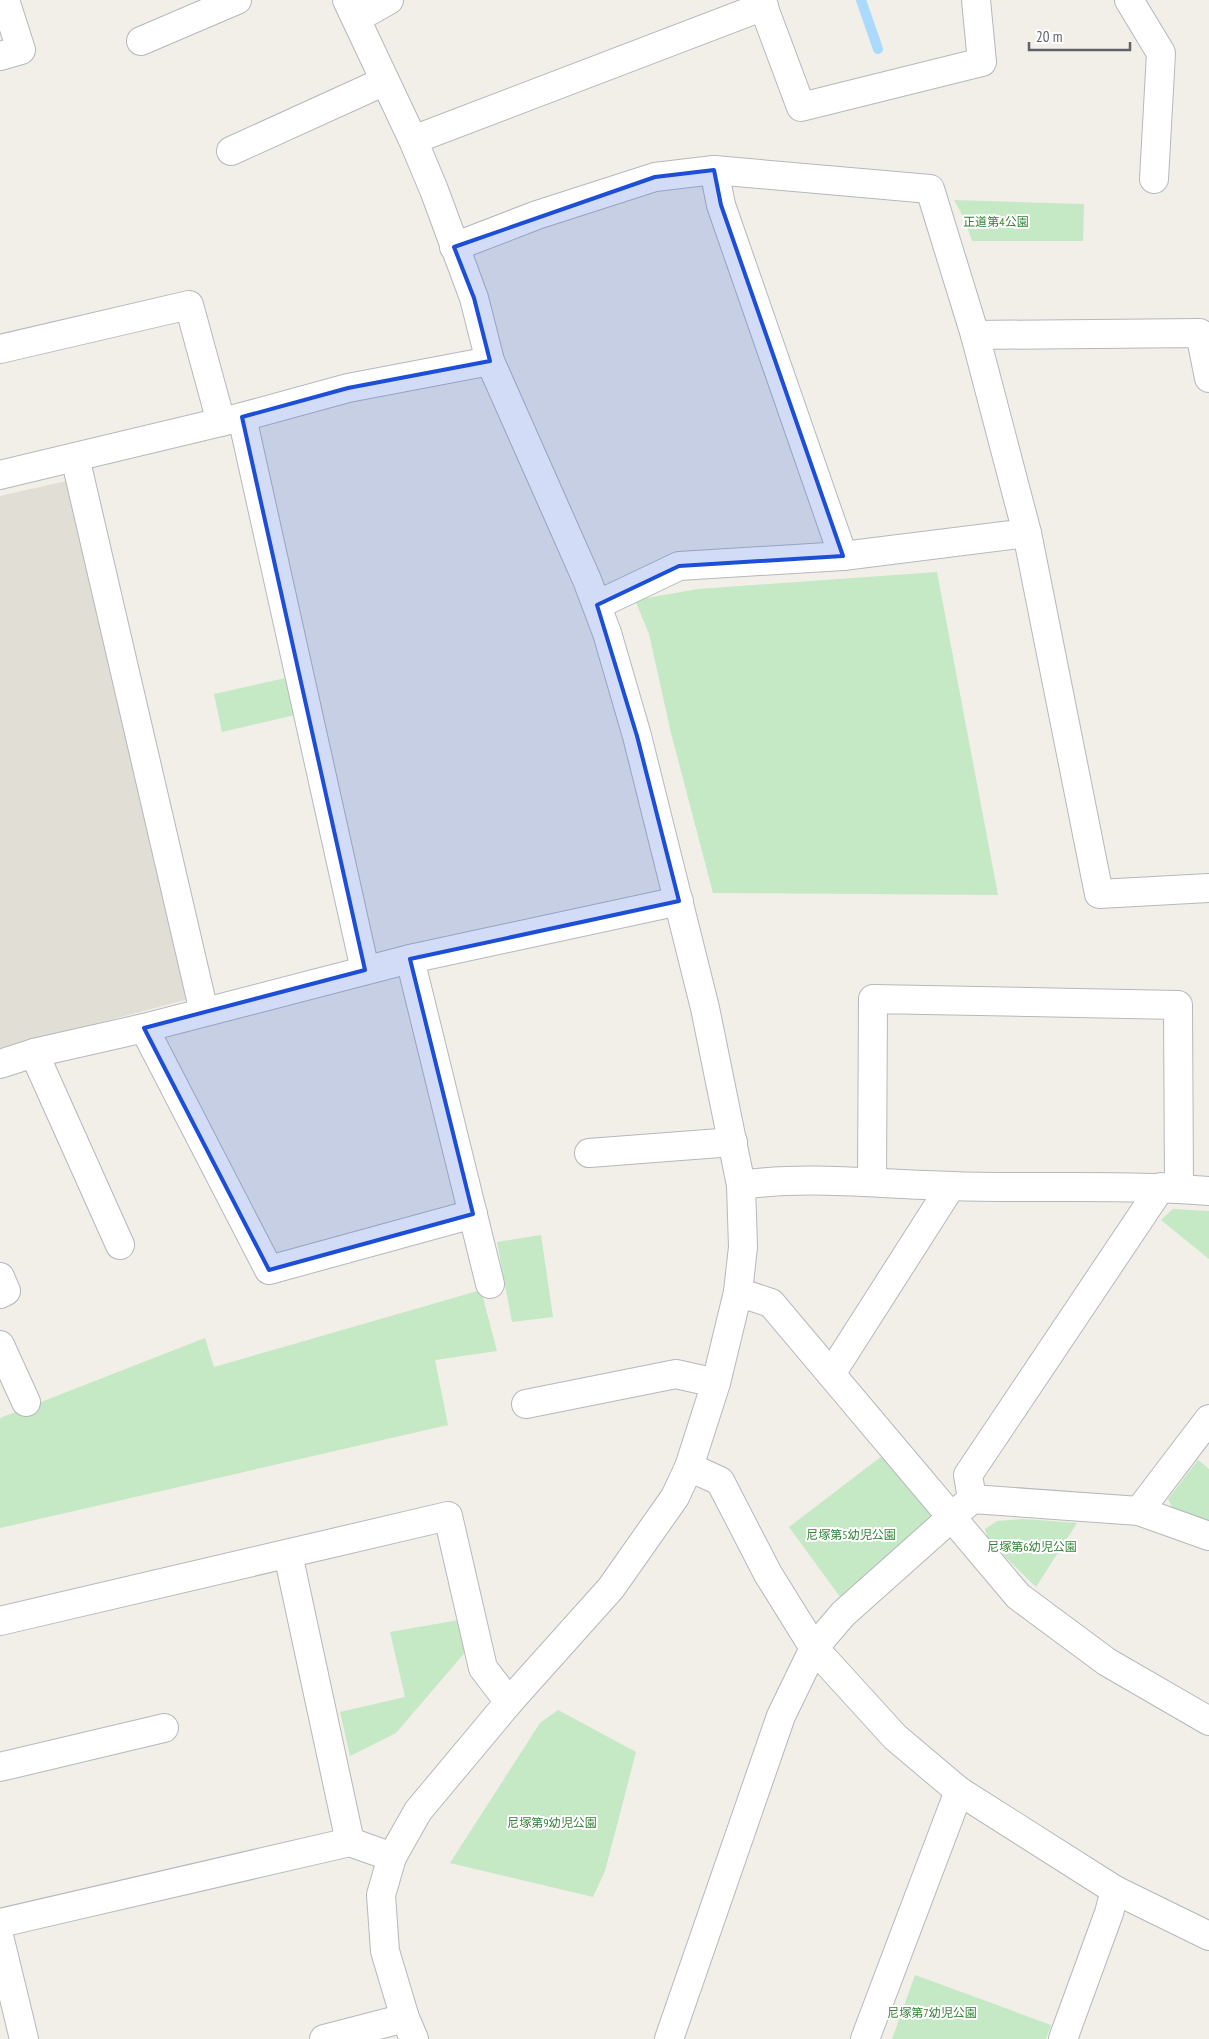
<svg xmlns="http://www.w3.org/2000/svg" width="1209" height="2039" font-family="'PT Sans Narrow','Noto Sans JP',sans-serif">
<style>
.education{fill:#e1ded6}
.green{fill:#c5e8c5}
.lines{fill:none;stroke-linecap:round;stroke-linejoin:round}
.stream{stroke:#aadaff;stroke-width:10}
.minor-casing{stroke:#b5b8bc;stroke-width:30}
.tertiary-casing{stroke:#b5b8bc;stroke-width:30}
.minor{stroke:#fff;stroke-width:28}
.tertiary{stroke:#fff;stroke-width:28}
.marked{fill:#1d4ed8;fill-opacity:0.2;stroke:#1d4ed8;stroke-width:4;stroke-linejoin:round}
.labels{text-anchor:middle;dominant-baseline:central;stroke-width:4;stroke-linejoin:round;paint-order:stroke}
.park-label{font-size:12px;fill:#348238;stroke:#fff}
</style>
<rect width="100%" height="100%" fill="#f1efe8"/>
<path class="education" d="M 66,481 L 189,999 L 0,1049 L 0,496 Z"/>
<g class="green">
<path d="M 954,200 L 1084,204 L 1083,241 L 972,241 L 964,218 Z"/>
<path d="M 937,572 L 998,895 L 713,893 L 671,733 L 649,634 L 635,600 L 698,589 Z"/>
<path d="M 286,678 L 295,715 L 222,732 L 214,694 Z"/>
<path d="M 1173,1209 L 1209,1211 L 1209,1259 L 1161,1220 Z"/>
<path d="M 541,1235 L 553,1317 L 512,1322 L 497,1242 Z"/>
<path d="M 481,1290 L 497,1351 L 435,1360 L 448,1425 L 0,1528 L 0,1418 L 205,1338 L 214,1367 Z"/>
<path d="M 886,1453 L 935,1518 L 843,1601 L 789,1527 Z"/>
<path d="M 1198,1460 L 1209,1469 L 1209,1521 L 1174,1511 L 1168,1499 Z"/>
<path d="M 1023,1519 L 1077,1523 L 1036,1587 L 989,1541 L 985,1529 L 997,1521 Z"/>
<path d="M 459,1620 L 467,1650 L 396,1733 L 350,1756 L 340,1712 L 405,1697 L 390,1632 Z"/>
<path d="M 558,1710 L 636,1752 L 605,1871 L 593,1897 L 450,1863 L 540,1723 Z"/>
<path d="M 915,1975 L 1051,2025 L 1046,2039 L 892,2039 Z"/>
</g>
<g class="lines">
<path class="stream" d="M 861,0 L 878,49"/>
<g class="minor-casing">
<g id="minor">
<path d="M 761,0 L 801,107 L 982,62 L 976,0"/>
<path d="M 1129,0 L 1161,53 L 1154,179"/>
<path d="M 357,18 L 389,0"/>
<path d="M 141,41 L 237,0"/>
<path d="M 0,56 L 21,50 L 5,0"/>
<path d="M 413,140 L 764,6"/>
<path d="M 231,151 L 385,81"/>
<path d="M 714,170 L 721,205 L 843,556"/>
<path d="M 454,247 L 537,215 L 655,177 L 714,170 L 930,189 L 975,335 L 1027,533 L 843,556 L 679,566 L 597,605"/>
<path d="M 975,335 L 1200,333 L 1209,378"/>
<path d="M 0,349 L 189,305 L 221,422"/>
<path d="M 242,417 L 365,970"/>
<path d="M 75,457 L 204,1012"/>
<path d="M 1027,533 L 1099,894 L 1209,888"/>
<path d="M 410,959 L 490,1284"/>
<path d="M 144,1028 L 269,1270 L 473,1214"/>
<path d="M 34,1053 L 120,1245"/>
<path d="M 0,1064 L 34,1053 L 144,1028 L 410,959 L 679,901"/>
<path d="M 589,1153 L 733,1142"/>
<path d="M 872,1182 L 873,999 L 1178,1005 L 1179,1189"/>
<path d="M 741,1185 C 811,1175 882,1185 952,1186 C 1038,1189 1123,1184 1209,1191"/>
<path d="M 0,1277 L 6,1291 L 0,1294"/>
<path d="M 738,1292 L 771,1303 L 1018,1596 L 1107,1662 L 1209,1721"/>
<path d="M 0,1345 L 26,1402"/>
<path d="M 831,1374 L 951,1186"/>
<path d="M 526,1404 L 676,1374 L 716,1383"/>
<path d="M 972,1499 L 968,1475 L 1161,1187"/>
<path d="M 1139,1511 L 1209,1419"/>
<path d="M 288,1554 L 350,1842"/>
<path d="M 0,1621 L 448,1516 L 483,1668 L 509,1702"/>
<path d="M 0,1767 L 164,1728"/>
<path d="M 0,1923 L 350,1842 L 392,1857"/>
<path d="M 0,1940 L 24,2039"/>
<path d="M 324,2039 L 405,2018"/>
<path d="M 669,2039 L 781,1716 L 814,1648 L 843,1614 L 972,1499 L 1139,1511 L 1209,1536"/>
<path d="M 865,2039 L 959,1791"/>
<path d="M 1063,2039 L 1109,1913 L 1115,1890"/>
</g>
</g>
<g class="tertiary-casing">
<g id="tertiary">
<path d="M 347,0 L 413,140 L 434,190 L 474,298 L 490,361 L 587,580 L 607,633 L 637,736 L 705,1008 L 741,1185 L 743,1247 L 738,1292 L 716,1383 L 689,1467 L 675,1497 L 611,1588 L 509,1702 L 418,1811 L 392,1857 L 381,1895 L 385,1951 L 405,2018 L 414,2039"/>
<path d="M 0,475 L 242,417 L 348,388 L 490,361"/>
<path d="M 689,1467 L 720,1481 L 768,1574 L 814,1648 L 895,1737 L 959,1791 L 1115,1890 L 1209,1936"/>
</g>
</g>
<use href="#minor" class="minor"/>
<use href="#tertiary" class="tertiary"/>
</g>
<path class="marked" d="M 714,170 L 721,205 L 843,556 L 679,566 L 597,605 L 637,736 L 679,901 L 410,959 L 473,1214 L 269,1270 L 144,1028 L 365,970 L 242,417 L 348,388 L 490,361 L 474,298 L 454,247 L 655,177 Z"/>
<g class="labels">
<g class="park-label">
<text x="996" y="221">正道第4公園</text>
<text x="851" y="1534">尼塚第5幼児公園</text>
<text x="1032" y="1546">尼塚第6幼児公園</text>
<text x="552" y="1822">尼塚第9幼児公園</text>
<text x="932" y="2012">尼塚第7幼児公園</text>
</g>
</g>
<path d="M1029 42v8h101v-8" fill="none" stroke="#5f6368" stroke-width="2.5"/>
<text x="1036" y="42" font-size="15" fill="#5f6368" stroke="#ffffff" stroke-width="4" paint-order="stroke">20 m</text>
</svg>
